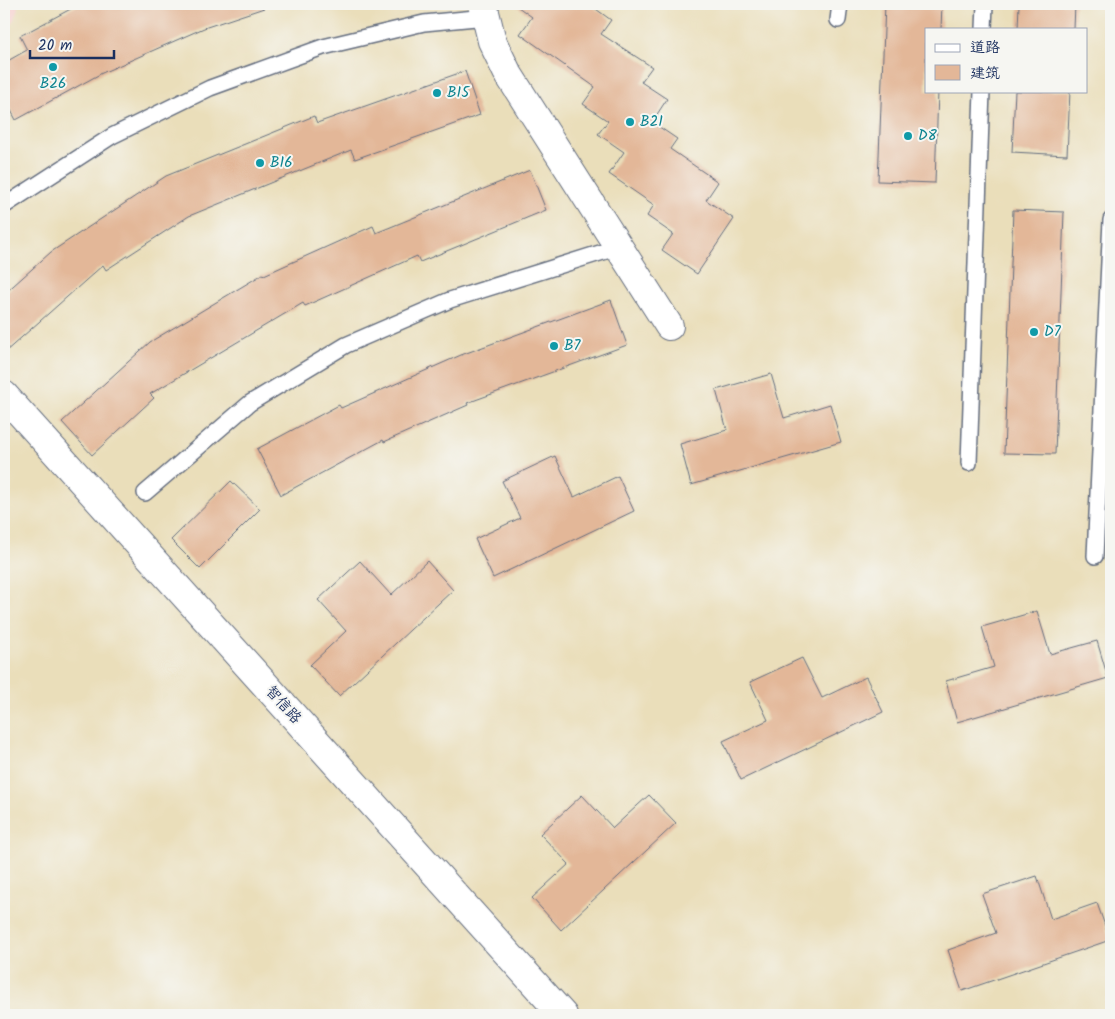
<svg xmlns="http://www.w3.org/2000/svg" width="1115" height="1019" font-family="Kalam,'LXGW WenKai TC',sans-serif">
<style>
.built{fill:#f7d0cf}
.building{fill:#e3b798}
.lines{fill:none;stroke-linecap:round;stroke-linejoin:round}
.service-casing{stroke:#636c7e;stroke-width:18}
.minor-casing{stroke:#636c7e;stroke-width:30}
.tertiary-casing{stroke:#636c7e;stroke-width:30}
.service{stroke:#fff;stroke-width:15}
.minor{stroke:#fff;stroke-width:28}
.tertiary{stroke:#fff;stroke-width:28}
.culture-dot{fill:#0f9aa8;stroke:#f6f6f2;stroke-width:2}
.labels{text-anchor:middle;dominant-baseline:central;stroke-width:4;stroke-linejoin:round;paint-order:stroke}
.culture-label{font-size:15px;fill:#0d838f;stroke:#f6f6f2;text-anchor:start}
.street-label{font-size:15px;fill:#1b2f5e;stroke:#f6f6f2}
</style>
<rect width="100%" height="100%" fill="#f6f6f2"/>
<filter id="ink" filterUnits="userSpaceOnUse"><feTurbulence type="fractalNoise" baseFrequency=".02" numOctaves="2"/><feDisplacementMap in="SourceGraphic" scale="10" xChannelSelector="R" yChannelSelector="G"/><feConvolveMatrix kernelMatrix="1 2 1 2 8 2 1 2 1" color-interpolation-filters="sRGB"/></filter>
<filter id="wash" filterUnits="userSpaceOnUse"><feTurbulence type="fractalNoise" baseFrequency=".0096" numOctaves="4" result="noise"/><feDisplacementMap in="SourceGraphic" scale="20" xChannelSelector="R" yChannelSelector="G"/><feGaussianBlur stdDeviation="1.12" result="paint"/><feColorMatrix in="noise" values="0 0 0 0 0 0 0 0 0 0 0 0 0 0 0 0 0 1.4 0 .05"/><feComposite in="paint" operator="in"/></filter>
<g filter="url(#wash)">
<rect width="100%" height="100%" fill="#eadeba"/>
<path class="built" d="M 4,4 L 18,4 L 17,13 L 4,39 Z"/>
<g id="blocks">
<g class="building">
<path d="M 80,4 L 264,4 L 264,8 L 204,28 L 102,73 L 16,120 L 4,97 L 4,63 L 27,50 L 20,36 Z"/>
<path d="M 514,4 L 589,4 L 611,20 L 601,34 L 652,67 L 641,82 L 667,99 L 652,122 L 677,139 L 670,149 L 718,182 L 706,200 L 734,219 L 697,274 L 662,250 L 673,234 L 647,216 L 654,205 L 609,174 L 624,152 L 598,134 L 608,121 L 583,104 L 595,87 L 520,34 L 532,17 Z"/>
<path d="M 885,4 L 942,4 L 941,29 L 926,29 L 926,91 L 938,91 L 935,183 L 878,181 Z"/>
<path d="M 1019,4 L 1075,4 L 1074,29 L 1018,29 Z"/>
<path d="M 465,71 L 480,115 L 355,159 L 351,150 L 189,216 L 106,270 L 103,265 L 4,353 L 4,294 L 51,252 L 166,176 L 314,116 L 317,123 Z"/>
<path d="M 1015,91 L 1070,91 L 1067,155 L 1012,152 Z"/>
<path d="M 530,170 L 546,210 L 420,262 L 417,256 L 305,306 L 303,303 L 150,394 L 154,398 L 92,455 L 62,422 L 150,342 L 263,274 L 264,275 L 373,226 L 376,233 Z"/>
<path d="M 1013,210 L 1064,212 L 1055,454 L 1004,453 Z"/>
<path d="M 611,300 L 627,345 L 467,403 L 468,405 L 384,442 L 383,440 L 281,495 L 257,449 L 339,405 L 341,408 L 461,355 Z"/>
<path d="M 771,374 L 784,418 L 830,404 L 841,442 L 691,485 L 680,444 L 727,430 L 716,390 Z"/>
<path d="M 555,456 L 574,497 L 618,476 L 634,511 L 493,578 L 475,539 L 520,518 L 502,481 Z"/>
<path d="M 231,481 L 260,509 L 200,569 L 171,540 Z"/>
<path d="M 360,561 L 391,595 L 427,561 L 453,590 L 339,696 L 310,665 L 346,631 L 318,600 Z"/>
<path d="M 1037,611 L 1050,654 L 1097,641 L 1108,678 L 957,722 L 946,681 L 994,667 L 982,627 Z"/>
<path d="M 802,658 L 822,698 L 866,677 L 883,712 L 741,780 L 723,741 L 768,720 L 750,682 Z"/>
<path d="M 582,795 L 613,828 L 649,795 L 676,823 L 561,930 L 532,898 L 569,864 L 540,834 Z"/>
<path d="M 1037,876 L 1051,919 L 1097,903 L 1110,940 L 962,991 L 948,950 L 996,933 L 982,894 Z"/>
</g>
</g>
</g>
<g filter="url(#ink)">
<use href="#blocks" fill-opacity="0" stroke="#636c7e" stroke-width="1"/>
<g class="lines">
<g class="service-casing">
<g id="service">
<path d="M 838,20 L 840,4"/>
<path d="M 984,29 L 985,4"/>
<path d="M 4,206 L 112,136 L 210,88 L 323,47 L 424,23 L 486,17"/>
<path d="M 969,463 L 982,91"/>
<path d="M 145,493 L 250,403 L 346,345 L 450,300 L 619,247"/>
<path d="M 1095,556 L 1111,220"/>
</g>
</g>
<g class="minor-casing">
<path id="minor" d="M 483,4 L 492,41 L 507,72 L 669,326"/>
</g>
<g class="tertiary-casing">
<path id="tertiary" d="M 4,395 L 563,1015"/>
</g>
<use href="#service" class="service"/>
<use href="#minor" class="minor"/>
<use href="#tertiary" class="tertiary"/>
</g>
</g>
<g class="culture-dot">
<circle cx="53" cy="67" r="5"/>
<circle cx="437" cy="93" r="5"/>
<circle cx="630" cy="122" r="5"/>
<circle cx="908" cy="136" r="5"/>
<circle cx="260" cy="163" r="5"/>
<circle cx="1034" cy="332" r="5"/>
<circle cx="554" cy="346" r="5"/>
</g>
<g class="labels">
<g class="culture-label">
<text x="53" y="84" text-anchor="middle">B26</text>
<text x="447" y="93">B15</text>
<text x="640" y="122">B21</text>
<text x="918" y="136">D8</text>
<text x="270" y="163">B16</text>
<text x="1044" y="332">D7</text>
<text x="564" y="346">B7</text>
</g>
<g class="street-label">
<text transform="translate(283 705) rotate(48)">智信路</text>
</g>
</g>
<rect width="1115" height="1019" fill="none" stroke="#f6f6f2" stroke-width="20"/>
<rect x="925" y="28" width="162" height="65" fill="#f6f6f2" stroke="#9ea6b7"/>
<rect x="935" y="44" width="25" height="8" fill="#ffffff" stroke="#9ea6b7"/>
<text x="970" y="52" font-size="15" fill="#1b2f5e">道路</text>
<rect x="935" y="65" width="25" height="15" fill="#e3b798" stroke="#9ea6b7"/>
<text x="970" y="78" font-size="15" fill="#1b2f5e">建筑</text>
<path d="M30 50v8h84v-8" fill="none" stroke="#1b2f5e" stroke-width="2.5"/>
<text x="38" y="50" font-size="15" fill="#1b2f5e" stroke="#f6f6f2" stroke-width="4" paint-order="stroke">20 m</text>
</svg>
